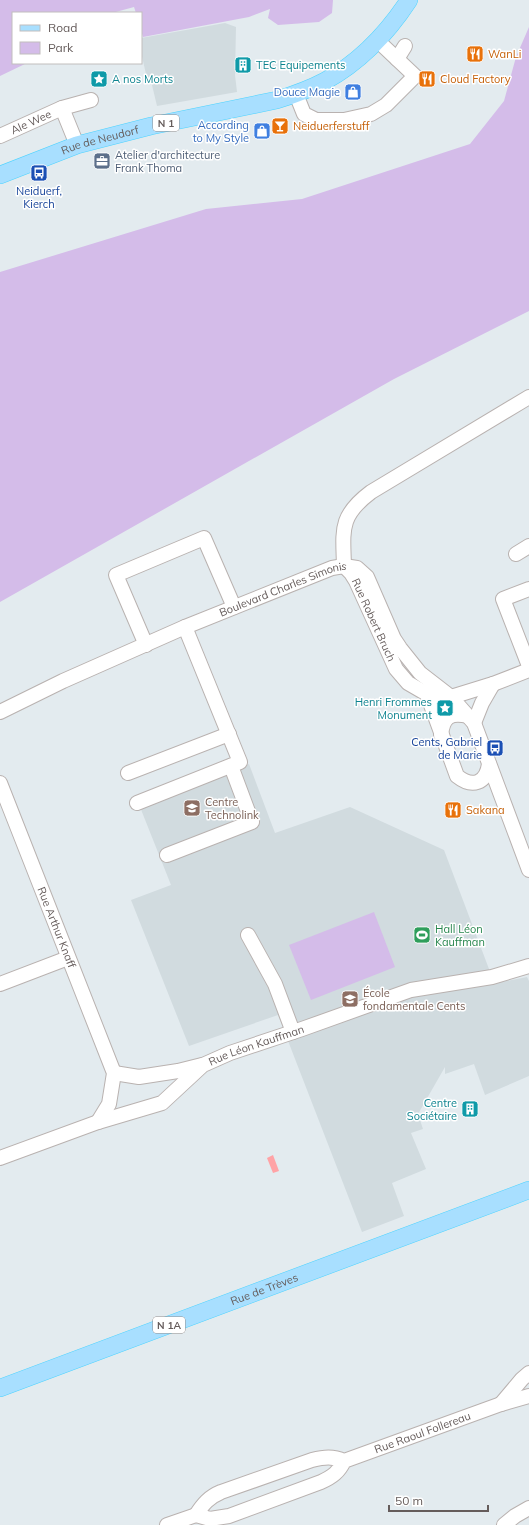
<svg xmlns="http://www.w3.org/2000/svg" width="529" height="1525" font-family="Mulish,sans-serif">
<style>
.education{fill:#d1dbdf}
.green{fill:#d4bce9}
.water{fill:#ffa3a6}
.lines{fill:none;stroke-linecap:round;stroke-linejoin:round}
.minor-casing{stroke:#b9b2b0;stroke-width:16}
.major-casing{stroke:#4cd3ff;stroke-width:18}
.minor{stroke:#fff;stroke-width:14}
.major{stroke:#a8dfff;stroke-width:17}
.labels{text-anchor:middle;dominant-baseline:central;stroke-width:3;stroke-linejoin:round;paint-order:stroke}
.shield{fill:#fff;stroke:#938d8c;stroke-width:1}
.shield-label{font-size:10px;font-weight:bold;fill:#655c5b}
.food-label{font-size:11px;fill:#c56008;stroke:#fff;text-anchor:start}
.culture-label{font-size:11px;fill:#0d838f;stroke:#fff;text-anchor:start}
.shop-label{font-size:11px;fill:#366cbe;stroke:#fff;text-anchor:end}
.street-label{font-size:11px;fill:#655c5b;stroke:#fff}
.service-label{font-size:11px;fill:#4e5e75;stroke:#fff;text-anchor:start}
.transit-label{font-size:11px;fill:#164399;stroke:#fff}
.education-label{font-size:11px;fill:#785e54;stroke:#fff;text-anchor:start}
.leisure-label{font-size:11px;fill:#27864d;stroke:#fff;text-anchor:start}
</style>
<rect width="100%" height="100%" fill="#e3ebef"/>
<g class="education">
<path d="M 225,23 L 236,27 L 235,75 L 237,92 L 157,106 L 152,85 L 148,83 L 141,52 L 141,38 Z"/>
<path d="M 249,764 L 275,833 L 350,807 L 444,850 L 489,969 L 496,983 L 527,977 L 529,981 L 529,1076 L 485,1095 L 474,1064 L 445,1074 L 445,1067 L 418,1114 L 423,1129 L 411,1133 L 426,1169 L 392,1183 L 404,1216 L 362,1232 L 278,1015 L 189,1046 L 131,900 L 171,885 L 140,807 Z"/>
</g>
<g class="green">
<path d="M 0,0 L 333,0 L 332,13 L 319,22 L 278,25 L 268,18 L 270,9 L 249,17 L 143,37 L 141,30 L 141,13 L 136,13 L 134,7 L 112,13 L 13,13 L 13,63 L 27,63 L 0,76 Z"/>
<path d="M 529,27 L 529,311 L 394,379 L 0,602 L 0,272 L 206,209 L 302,199 L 470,144 L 504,101 L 516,57 Z"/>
<path d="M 374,912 L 395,967 L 311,1000 L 289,945 Z"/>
</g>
<path class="water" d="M 273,1155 L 279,1171 L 273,1173 L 267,1158 Z"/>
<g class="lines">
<g class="minor-casing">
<g id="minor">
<path d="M 397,59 L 405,46"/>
<path d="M 296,94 L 304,114 L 316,120 L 344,120 L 371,114 L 386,105 L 415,76 L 378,41"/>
<path d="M 62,108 L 91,100"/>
<path id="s1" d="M 0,136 L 62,108 L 77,145"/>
<path d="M 516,554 L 529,546"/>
<path d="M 344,566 C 343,530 339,516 371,492 L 529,397"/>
<path id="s2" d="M 344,566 L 351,573 L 356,581 L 396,669 L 408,683 L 427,694 L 451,697 L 493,684 L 529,670"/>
<path d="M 529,589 L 503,599 L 529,666"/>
<path d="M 146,645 L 116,575 L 204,538 L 234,607"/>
<path d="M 427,694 L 457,776 C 472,788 486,784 489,764"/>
<path id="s3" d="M 0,712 L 63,681 L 185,627 L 332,568 L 344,566 L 357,568 L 367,577 L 394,639 L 400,648 L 420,673 L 451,697 L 474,723 L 529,870"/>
<path d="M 474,723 L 482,703 L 493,684"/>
<path d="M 441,735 C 443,717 450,712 468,716"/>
<path d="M 128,773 L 229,734"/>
<path id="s4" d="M 0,783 L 114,1073 L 109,1104 L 98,1122"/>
<path d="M 137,803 L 240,762 L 185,627"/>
<path d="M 167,855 L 252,822 L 231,766"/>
<path d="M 248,935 L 275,984 L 293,1032"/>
<path d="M 0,984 L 68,958"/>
<path d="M 114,1073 L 139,1077 L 178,1071 L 202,1065"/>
<path id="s5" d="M 0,1158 L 98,1122 L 162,1103 L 203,1065 L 230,1053 L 302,1029 L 411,990 L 492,977 L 529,966"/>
<path d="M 501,1404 L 522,1379 L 529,1373"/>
<path id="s6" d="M 344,1461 C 339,1472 332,1477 321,1482 L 229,1516 L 210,1519 L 196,1515 C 203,1504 209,1497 221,1492 L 312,1460 C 324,1457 333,1456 344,1461 L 501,1404 L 529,1396"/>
<path d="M 167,1525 L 196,1515"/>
<path d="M 504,1525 L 515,1516 L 529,1508"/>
</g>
</g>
<g class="major-casing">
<g id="major">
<path id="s7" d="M 0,175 L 77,145 L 151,126 L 277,100 C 293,95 310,89 325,81 C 360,62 388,32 409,0"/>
<path id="s8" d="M 0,1388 L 529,1190"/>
</g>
</g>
<use href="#minor" class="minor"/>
<use href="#major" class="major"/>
</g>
<defs>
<g id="restaurant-square" transform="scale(0.9)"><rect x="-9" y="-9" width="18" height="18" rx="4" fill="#e8710a" stroke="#fff"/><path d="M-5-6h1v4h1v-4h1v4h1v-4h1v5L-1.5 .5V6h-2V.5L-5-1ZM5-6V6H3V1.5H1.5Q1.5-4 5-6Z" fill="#fff"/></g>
<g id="building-square" transform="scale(0.9)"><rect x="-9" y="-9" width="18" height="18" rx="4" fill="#0f9aa8" stroke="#fff"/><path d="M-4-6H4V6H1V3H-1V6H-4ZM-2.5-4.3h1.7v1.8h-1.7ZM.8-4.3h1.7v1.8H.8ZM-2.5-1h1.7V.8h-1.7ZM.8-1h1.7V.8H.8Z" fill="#fff"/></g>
<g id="sight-square" transform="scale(0.9)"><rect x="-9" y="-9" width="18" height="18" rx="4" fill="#0f9aa8" stroke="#fff"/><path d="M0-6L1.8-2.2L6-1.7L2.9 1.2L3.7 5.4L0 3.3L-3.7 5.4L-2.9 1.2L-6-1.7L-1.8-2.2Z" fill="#fff"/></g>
<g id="shop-square" transform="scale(0.9)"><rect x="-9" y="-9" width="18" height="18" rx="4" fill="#3f7fe0" stroke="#fff"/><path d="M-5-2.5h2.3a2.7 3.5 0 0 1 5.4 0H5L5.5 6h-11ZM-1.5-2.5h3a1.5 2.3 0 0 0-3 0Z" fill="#fff"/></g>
<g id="bar-square" transform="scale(0.9)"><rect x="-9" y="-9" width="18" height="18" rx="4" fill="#e8710a" stroke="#fff"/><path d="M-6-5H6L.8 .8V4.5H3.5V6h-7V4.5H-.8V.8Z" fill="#fff"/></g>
<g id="office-square" transform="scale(0.9)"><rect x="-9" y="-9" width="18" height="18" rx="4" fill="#5c6f8a" stroke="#fff"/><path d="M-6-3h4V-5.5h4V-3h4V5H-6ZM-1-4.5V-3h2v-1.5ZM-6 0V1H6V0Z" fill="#fff"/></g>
<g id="bus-square" transform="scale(0.9)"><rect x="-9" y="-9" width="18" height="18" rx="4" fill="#1a4fb4" stroke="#fff"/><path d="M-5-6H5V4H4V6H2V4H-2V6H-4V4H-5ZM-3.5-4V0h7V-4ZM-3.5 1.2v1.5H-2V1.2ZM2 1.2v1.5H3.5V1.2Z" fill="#fff"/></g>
<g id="school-square" transform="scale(0.9)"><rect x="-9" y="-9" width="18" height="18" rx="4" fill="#8d6e63" stroke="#fff"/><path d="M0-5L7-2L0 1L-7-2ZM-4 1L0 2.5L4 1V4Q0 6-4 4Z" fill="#fff"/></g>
<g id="stadium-square" transform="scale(0.9)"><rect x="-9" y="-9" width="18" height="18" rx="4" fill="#2e9e5b" stroke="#fff"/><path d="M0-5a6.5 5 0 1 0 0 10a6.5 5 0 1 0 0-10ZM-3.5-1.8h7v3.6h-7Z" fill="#fff"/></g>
</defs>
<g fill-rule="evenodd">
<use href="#restaurant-square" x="475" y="54"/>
<use href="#building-square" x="243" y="65"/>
<use href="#sight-square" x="99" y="79"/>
<use href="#restaurant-square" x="427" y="79"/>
<use href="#shop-square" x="353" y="92"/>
<use href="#bar-square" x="280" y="126"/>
<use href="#shop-square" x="262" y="131"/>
<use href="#office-square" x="102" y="161"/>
<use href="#bus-square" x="39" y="173"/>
<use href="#sight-square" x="445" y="708"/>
<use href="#bus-square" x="495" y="748"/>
<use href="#school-square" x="192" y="808"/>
<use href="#restaurant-square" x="453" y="810"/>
<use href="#stadium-square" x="422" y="935"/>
<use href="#school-square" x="350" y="999"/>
<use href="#building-square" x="470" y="1109"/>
</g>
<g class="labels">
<g class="shield">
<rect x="153" y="115" width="26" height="16" rx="3"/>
<rect x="153" y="1317" width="32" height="16" rx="3"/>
</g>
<g class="shield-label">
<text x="166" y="123">N 1</text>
<text x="169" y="1325">N 1A</text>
</g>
<g class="food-label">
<text x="488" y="54">WanLi</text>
<text x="440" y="79">Cloud Factory</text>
<text x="293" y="126">Neiduerferstuff</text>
<text x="466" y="810">Sakana</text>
</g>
<g class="culture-label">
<text x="256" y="65">TEC Equipements</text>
<text x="112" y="79">A nos Morts</text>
<text x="432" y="702" text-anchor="end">Henri Frommes<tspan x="432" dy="13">Monument</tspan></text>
<text x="457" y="1103" text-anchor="end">Centre<tspan x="457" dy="13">Sociétaire</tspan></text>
</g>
<g class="shop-label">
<text x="340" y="92">Douce Magie</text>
<text x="249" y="125">According<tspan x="249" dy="13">to My Style</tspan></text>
</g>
<g class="street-label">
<text stroke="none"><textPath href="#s1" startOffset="34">Ale Wee</textPath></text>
<text stroke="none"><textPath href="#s7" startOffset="106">Rue de Neudorf</textPath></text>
<text stroke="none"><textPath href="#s3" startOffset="309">Boulevard Charles Simonis</textPath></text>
<text stroke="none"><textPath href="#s2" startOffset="62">Rue Robert Bruch</textPath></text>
<text stroke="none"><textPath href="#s4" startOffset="155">Rue Arthur Knaff</textPath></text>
<text stroke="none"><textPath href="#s5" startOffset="284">Rue Léon Kauffman</textPath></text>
<text stroke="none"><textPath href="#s8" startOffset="282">Rue de Trèves</textPath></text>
<text stroke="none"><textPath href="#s6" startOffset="411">Rue Raoul Follereau</textPath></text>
</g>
<g class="service-label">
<text x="115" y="155">Atelier d'architecture<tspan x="115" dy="13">Frank Thoma</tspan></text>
</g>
<g class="transit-label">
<text x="39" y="191">Neiduerf,<tspan x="39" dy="13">Kierch</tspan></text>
<text x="482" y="742" text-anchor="end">Cents, Gabriel<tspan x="482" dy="13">de Marie</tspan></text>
</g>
<g class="education-label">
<text x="205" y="802">Centre<tspan x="205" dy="13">Technolink</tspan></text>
<text x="363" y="993">École<tspan x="363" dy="13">fondamentale Cents</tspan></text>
</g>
<g class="leisure-label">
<text x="435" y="929">Hall Léon<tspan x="435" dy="13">Kauffman</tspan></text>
</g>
</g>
<rect x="12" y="12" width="130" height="52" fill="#ffffff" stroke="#c1bebd"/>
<rect x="20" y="25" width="20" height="6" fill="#a8dfff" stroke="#c1bebd"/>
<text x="48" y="32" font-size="12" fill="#655c5b">Road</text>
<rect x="20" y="42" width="20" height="12" fill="#d4bce9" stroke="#c1bebd"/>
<text x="48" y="52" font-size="12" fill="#655c5b">Park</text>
<path d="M389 1505v6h99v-6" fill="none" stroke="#655c5b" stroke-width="2"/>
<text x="395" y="1505" font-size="12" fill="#655c5b" stroke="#ffffff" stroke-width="3" paint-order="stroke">50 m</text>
</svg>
